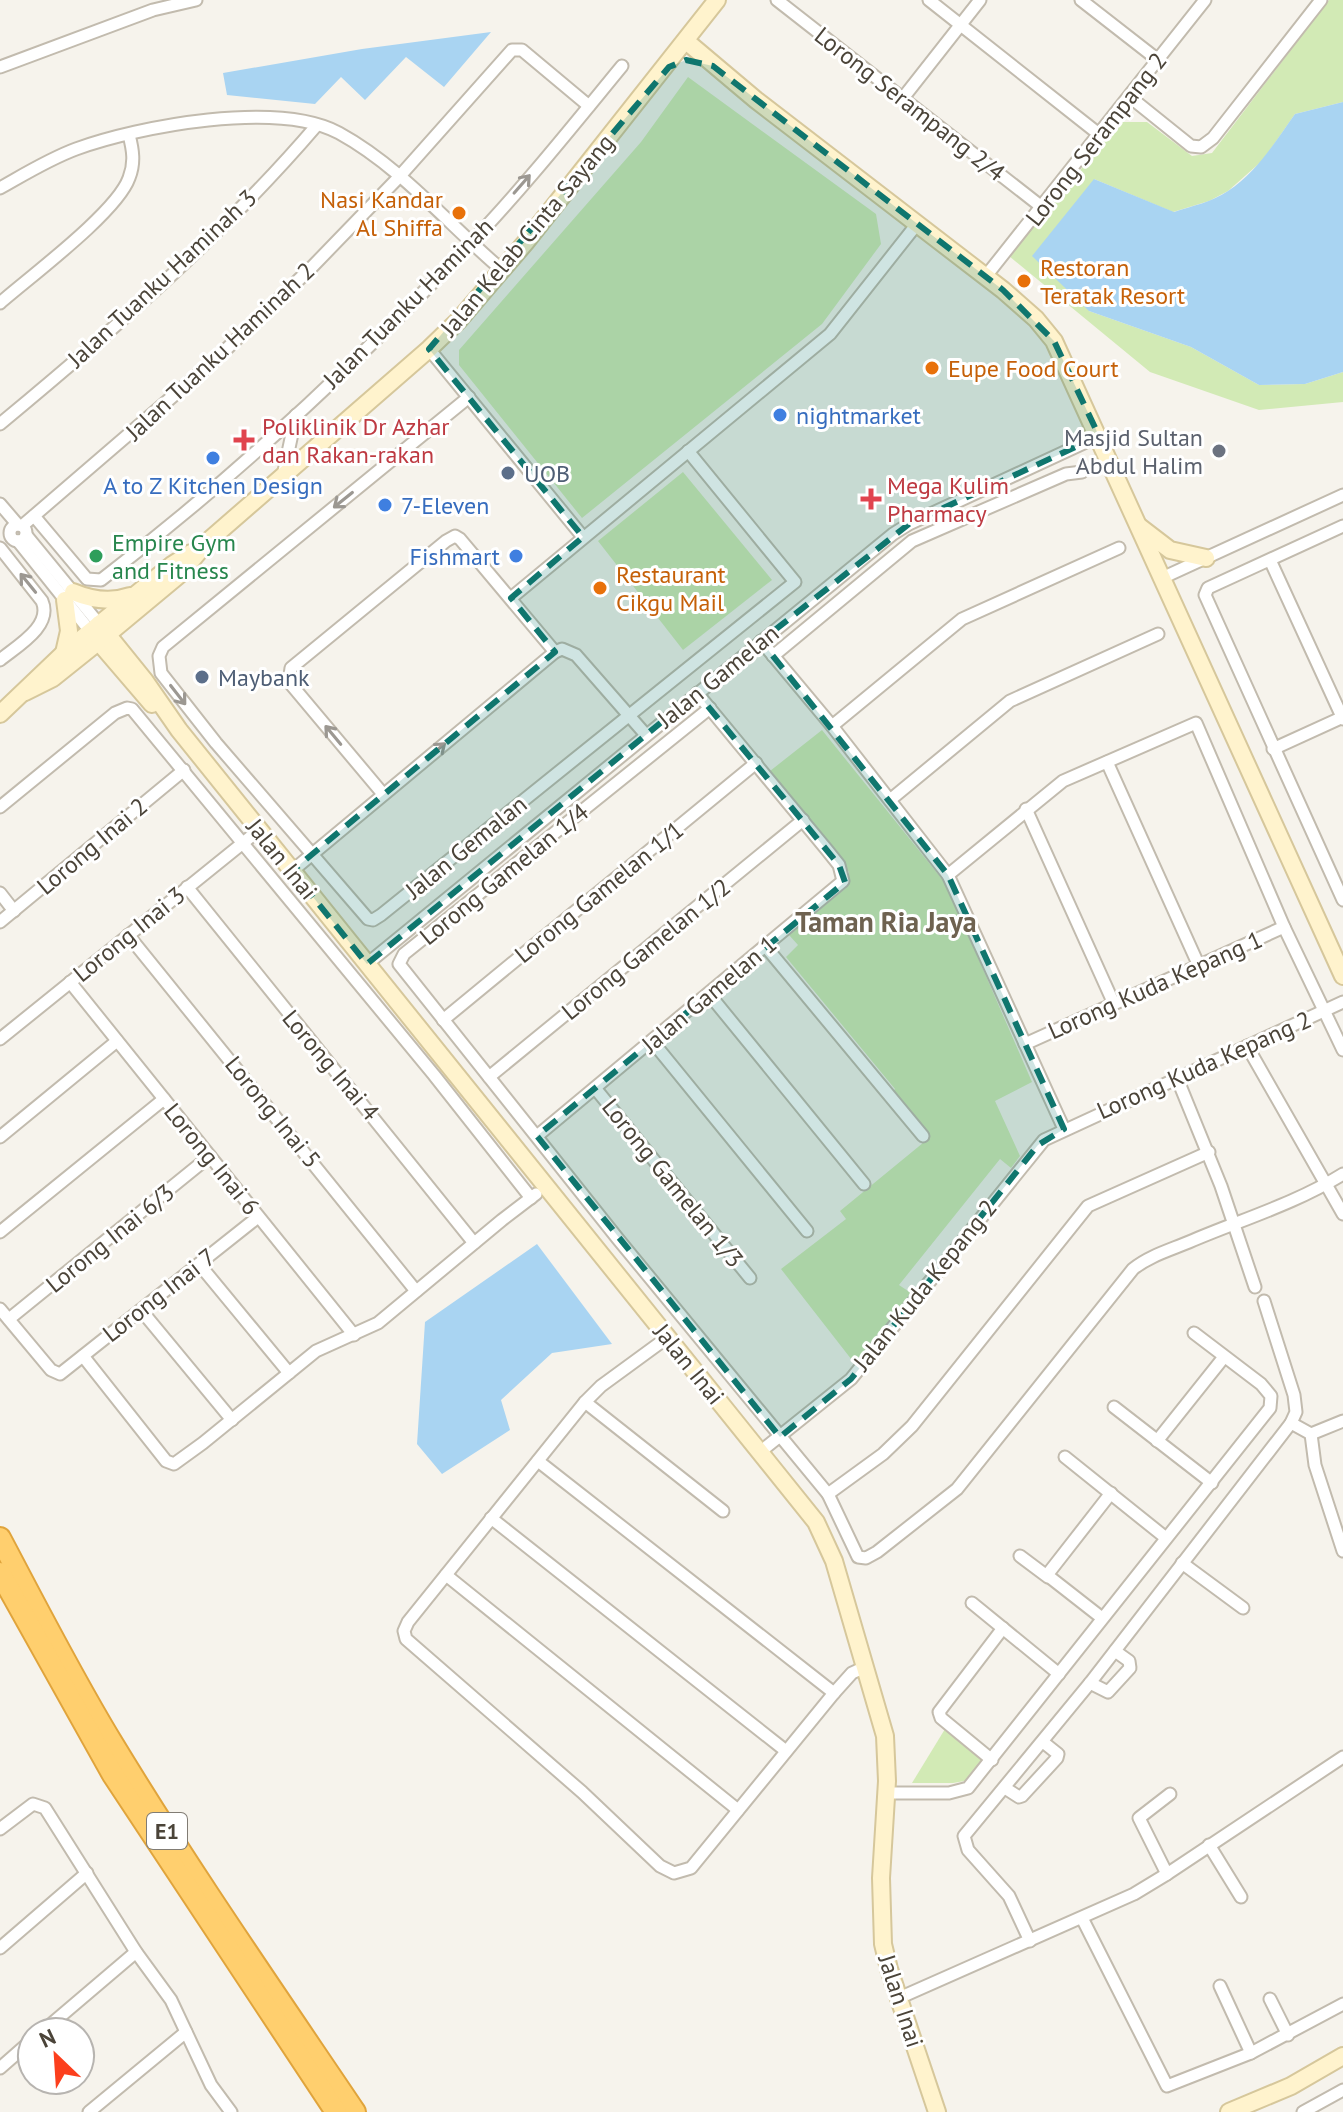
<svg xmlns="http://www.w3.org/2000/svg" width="1343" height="2112" font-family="'PT Sans',sans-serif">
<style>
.green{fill:#d2eab5}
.water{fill:#a9d4f2}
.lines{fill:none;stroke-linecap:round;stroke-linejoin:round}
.street-casing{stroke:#c2bbae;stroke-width:15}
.secondary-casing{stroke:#d6c79b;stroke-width:20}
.highway-casing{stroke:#e0a43c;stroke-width:24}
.street{stroke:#fff;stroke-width:11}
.secondary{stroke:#fff3cd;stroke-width:16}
.highway{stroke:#ffcf6e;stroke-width:20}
.oneway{stroke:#9c9892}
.marked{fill:#0f766e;fill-opacity:0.2;stroke:#0f766e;stroke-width:6;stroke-dasharray:16 10;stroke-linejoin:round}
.food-dot{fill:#e8710a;stroke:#fff;stroke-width:3}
.shop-dot{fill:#3f7fe0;stroke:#fff;stroke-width:3}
.health-dot{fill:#e0444e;stroke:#fff;stroke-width:3}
.worship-dot{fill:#6b7280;stroke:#fff;stroke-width:3}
.service-dot{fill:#5c6f8a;stroke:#fff;stroke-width:3}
.leisure-dot{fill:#2e9e5b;stroke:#fff;stroke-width:3}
.labels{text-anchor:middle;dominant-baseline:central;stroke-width:6;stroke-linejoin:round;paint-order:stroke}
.shield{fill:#fff;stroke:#817c74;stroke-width:2}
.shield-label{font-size:22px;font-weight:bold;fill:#4b4439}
.street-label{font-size:24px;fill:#4b4439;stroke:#fff}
.food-label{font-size:24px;fill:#c56008;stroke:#fff;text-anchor:start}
.shop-label{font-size:24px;fill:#366cbe;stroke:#fff;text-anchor:start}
.health-label{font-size:24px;fill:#be3a42;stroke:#fff;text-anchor:start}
.worship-label{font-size:24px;fill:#5b616d;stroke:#fff;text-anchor:end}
.service-label{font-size:24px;fill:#4e5e75;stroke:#fff;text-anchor:start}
.leisure-label{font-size:24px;fill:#27864d;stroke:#fff;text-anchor:start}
.quarter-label{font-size:28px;font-weight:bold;fill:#6e6250;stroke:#fff}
</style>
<rect width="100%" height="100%" fill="#f6f3ec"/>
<g class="green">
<path d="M 1329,0 L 1343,0 L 1343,102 L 1295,114 L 1263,160 L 1228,191 L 1209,201 L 1173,212 L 1094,179 L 1089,311 L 1191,347 L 1259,385 L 1305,384 L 1343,372 L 1343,402 L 1259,410 L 1150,372 L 1009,256 L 1120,122 L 1147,122 L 1192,156 L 1212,153 Z"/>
<path d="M 688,77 L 876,214 L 881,244 L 822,324 L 582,518 L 459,365 L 459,350 L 641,142 Z"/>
<path d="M 683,472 L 772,580 L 683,650 L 598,541 Z"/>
<path d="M 822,730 L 946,884 L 1032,1082 L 995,1101 L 1020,1156 L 1011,1168 L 1000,1159 L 899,1285 L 911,1293 L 855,1364 L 781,1269 L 846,1219 L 840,1211 L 929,1138 L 892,1093 L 895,1089 L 786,957 L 798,945 L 789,935 L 846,888 L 849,872 L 770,771 Z"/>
<path d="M 945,1729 L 983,1758 L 983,1764 L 970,1780 L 953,1783 L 912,1783 Z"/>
</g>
<g class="water">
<path d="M 491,32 L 444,87 L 406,57 L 365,100 L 341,77 L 315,104 L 227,95 L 223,73 L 362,49 Z"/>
<path d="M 1343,102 L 1343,372 L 1305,384 L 1259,385 L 1191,347 L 1089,311 L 1032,256 L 1094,179 L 1174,212 C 1192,206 1212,202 1228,191 C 1257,172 1275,142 1295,114 Z"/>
<path d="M 537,1244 L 612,1344 L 552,1353 L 501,1400 L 510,1430 L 442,1474 L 417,1444 L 425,1322 Z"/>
</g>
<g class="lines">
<g class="street-casing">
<g id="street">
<path d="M 777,0 L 1043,208"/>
<path d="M 929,0 L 1100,135"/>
<path d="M 1081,0 L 1158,60"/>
<path d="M 0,67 L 153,10 L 196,0"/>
<path d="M 1130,97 L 1191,146 L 1201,147 L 1213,138 L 1321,0"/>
<path d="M 903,98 L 980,0"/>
<path d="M 0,188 C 25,174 49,159 76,149 C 139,126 278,100 339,133 C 401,167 449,225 502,270"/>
<path d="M 986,276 L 1205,0"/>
<path d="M 0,303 C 31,276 117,212 129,178 C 135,163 133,150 129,135"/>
<path d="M 429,349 L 583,537"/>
<path d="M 469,397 L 163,647 L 159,656 L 161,673 L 216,743 L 368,919 L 373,920 L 381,915 L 795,582 L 688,451"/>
<path d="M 0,424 C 111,332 223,235 317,125"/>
<path d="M 283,476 L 296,415"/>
<path d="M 0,504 L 18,525"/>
<path d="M 34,516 L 87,579 L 101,580 C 230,481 352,368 464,250 C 520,192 571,128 622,66"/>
<circle cx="18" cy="533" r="8"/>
<path d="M 22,526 L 215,360 L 312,267 L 399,177 L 512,50 L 522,50 L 589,106"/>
<path d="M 1343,526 L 1208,588 L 1205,595 L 1343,900"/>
<path d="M 26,535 L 99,624"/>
<path d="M 18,541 L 90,631"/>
<path d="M 0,548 L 42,601 C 53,626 17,646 0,660"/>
<path d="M 1270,560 L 1343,719"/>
<path d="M 1162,578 L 1343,495"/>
<path d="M 511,598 L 830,334 L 917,224"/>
<path d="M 761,641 L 832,726 L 948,875 L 1064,1129"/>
<path d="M 773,656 L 912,541 L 1066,474 L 1082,472"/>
<path d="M 710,708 L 404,954 L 399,964 L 618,1239 L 828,1494 L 858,1557 L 866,1558 L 877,1552 L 957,1489 L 1133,1269 C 1149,1256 1170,1250 1189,1242 C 1240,1220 1295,1204 1343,1174"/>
<path d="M 832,726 L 962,619 L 1119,548"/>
<path d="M 1273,749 L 1343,717"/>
<path d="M 1107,762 L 1199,966"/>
<path d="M 383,794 L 289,682 L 291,668 L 446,541 L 455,536 L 460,539 L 555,652"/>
<path d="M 890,800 L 1010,701 L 1158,634"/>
<path d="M 0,807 L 115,713 L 127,708 L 132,709 L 434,1075 L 531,1198"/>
<path d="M 1026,809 L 1114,1004"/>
<path d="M 292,871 L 555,652 L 562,649 L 576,655 L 646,735"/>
<path d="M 948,875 L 1063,781 L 1196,723 L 1284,927 L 1343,1050"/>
<path d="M 187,887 L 474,1243"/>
<path d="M 0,893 L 14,911"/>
<path d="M 0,922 L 184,770"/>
<path d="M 128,935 L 416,1291"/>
<path d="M 766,947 L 923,1136"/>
<path d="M 367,964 L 893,534 L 909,524 L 1099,436"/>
<path d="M 70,982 L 354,1335"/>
<path d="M 709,994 L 864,1184"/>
<path d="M 443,1020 L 756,763"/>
<path d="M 0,1039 L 259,830"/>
<path d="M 652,1041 L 807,1231"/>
<path d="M 1025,1044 L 1284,927"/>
<path d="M 1247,1046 L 1343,1214"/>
<path d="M 489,1077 L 803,820"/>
<path d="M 1177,1078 L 1221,1186 L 1255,1287"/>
<path d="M 595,1088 L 750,1278"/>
<path d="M 537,1136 L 843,881 L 839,865 L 827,850 L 697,693"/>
<path d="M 0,1137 L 117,1041"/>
<path d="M 0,1232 L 164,1099"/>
<path d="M 199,1264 L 289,1373"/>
<path d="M 0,1309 L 51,1370 L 60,1374 L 258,1217"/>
<path d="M 141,1310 L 232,1420"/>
<path d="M 9,1319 L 210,1156"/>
<path d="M 668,1337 L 601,1386 L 585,1402 L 408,1622 L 404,1631 L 406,1639 L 582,1792 L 660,1866 L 674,1873 L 691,1868 L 834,1693 L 852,1673 L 865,1667"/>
<path d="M 83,1356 L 166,1461 L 174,1464 L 203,1443 L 316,1351 L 378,1323 L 502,1220 L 536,1194"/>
<path d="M 585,1402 L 723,1511"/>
<path d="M 1114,1407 L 1212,1483"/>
<path d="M 1291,1423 L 1311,1434 L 1343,1421"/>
<path d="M 1311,1434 L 1315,1465 L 1343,1551"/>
<path d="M 1157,1441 L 1224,1357"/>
<path d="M 760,1452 L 851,1379 L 1044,1140 L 1343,1002"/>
<path d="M 1065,1457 L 1166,1538"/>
<path d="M 538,1461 L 834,1693"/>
<path d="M 828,1494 L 883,1454 L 912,1426 L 1088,1206 L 1209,1152"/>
<path d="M 491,1518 L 786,1751"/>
<path d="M 1020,1556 L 1048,1577"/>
<path d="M 1182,1563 L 1243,1608"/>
<path d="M 446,1575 L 738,1810"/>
<path d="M 972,1603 L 1059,1674"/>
<path d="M 1102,1618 L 1047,1575 L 1111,1493"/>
<path d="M 1090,1683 L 1108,1692 L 1130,1668 L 1129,1661 L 1115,1651"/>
<path d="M 992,1760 L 941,1718 L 939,1712 L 1003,1628"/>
<path d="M 1005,1788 L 1019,1797 L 1022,1796 L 1057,1758 L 1058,1754 L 1043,1742"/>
<path d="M 887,1793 L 949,1793 L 968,1788 L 1270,1408 L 1271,1396 L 1261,1384 L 1194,1333"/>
<path d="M 0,1829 L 33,1804 L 45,1808 L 136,1952 L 171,2000 L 211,2085 L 231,2112"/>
<path d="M 1209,1845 L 1241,1897"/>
<path d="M 1167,1874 L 1139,1818 L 1170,1794"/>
<path d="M 1082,1918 L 1167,2086 L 1251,2053 L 1343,2004"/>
<path d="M 1030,1941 L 1009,1896 L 968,1850 L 964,1836 L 1090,1683 L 1291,1423 L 1296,1412 L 1294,1395 L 1264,1301"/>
<path d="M 0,1948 L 87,1873"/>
<path d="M 1220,1986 L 1251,2053"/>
<path d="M 899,1998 L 1134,1894 L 1167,1874 L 1343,1757"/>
<path d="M 1270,1999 L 1288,2035"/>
<path d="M 42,2032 L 136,1952"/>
<path d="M 0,2068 L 32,2040"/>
<path d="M 89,2112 L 186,2032"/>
<path d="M 1303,2112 L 1343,2090"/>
</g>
</g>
<g class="secondary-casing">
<g id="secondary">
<path d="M 686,41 L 756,100 L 1003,290 L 1036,319 L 1054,341 L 1343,976"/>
<path d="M 1140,527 L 1170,550 L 1206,558"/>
<path d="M 73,592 C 92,600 110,603 130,596"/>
<path d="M 99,624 L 145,681 L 179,730 L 816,1522 L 834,1561 L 885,1736 L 887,1781 L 881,1878 L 883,1944 L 889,1969 L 937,2112"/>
<path d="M 92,634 L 152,704"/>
<path d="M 64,653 L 69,631 L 65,600"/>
<path d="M 25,692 L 53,678 L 108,634 L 180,574 L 206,543 L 429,349 L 459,320 L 525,243 L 717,0"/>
<path d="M 0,714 L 64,653 L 172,565 L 191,553"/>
<path d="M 1229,2112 L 1291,2086 L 1343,2056"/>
</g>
</g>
<g class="highway-casing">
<g id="highway">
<path d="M 0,1538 C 36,1606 71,1675 111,1741 C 188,1868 272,1989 355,2112"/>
<path d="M 0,1573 L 113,1775 L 336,2112"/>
</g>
</g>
<use href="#street" class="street"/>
<use href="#secondary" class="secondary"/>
<use href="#highway" class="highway"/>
</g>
<defs><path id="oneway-shaft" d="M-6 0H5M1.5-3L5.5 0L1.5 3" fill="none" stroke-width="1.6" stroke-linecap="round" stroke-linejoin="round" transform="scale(2)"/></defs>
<g class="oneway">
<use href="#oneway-shaft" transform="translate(522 184) rotate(-49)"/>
<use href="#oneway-shaft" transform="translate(343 500) rotate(141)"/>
<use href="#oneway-shaft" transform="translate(28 583) rotate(-129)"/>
<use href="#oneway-shaft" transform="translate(178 695) rotate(52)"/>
<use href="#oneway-shaft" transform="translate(333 735) rotate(-130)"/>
<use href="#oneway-shaft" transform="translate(436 751) rotate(-40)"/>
</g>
<path class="marked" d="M 686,60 L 713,66 L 1003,290 L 1054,341 L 1099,436 L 909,524 L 761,641 L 948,875 L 1064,1129 L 1038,1145 L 851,1379 L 780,1437 L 537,1136 L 845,882 L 839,865 L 697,693 L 367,964 L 292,871 L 555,652 L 511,598 L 583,537 L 429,349 L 669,67 Z"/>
<g class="food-dot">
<circle cx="459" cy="213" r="8"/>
<circle cx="1024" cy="281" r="8"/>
<circle cx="932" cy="368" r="8"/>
<circle cx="600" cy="588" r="8"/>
</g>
<g class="shop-dot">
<circle cx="780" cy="415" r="8"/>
<circle cx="213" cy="458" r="8"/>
<circle cx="385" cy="505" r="8"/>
<circle cx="516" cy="556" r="8"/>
</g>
<g class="health-dot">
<path d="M240 428h8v8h8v8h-8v8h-8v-8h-8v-8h8z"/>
<path d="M867 487h8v8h8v8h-8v8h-8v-8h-8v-8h8z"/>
</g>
<circle class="worship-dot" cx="1219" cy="451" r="8"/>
<g class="service-dot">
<circle cx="508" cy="473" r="8"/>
<circle cx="202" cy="677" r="8"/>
</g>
<circle class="leisure-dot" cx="96" cy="556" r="8"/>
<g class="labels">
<rect class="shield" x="147" y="1813" width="40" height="36" rx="6"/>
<g class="shield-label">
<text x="167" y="1831">E1</text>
</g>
<g class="street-label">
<text transform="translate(910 104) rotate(38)">Lorong Serampang 2/4</text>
<text transform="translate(1096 139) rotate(-52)">Lorong Serampang 2</text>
<text transform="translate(527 235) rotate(-50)">Jalan Kelab Cinta Sayang</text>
<text transform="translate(162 278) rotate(-43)">Jalan Tuanku Haminah 3</text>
<text transform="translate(408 303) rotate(-45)">Jalan Tuanku Haminah</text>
<text transform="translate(220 351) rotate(-43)">Jalan Tuanku Haminah 2</text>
<text transform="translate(718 676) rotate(-39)">Jalan Gamelan</text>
<text transform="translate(92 846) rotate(-40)">Lorong Inai 2</text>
<text transform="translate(466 847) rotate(-39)">Jalan Gemalan</text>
<text transform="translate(282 859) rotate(51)">Jalan Inai</text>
<text transform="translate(504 874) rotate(-39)">Lorong Gamelan 1/4</text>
<text transform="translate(599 892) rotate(-39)">Lorong Gamelan 1/1</text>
<text transform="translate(129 934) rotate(-39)">Lorong Inai 3</text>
<text transform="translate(646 949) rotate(-39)">Lorong Gamelan 1/2</text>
<text transform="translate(1155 985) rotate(-24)">Lorong Kuda Kepang 1</text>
<text transform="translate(709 994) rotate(-40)">Jalan Gamelan 1</text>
<text transform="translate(331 1065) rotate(50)">Lorong Inai 4</text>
<text transform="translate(1204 1065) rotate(-24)">Lorong Kuda Kepang 2</text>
<text transform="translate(273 1112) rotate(51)">Lorong Inai 5</text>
<text transform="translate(212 1159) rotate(51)">Lorong Inai 6</text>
<text transform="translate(673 1183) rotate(51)">Lorong Gamelan 1/3</text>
<text transform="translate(110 1238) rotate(-39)">Lorong Inai 6/3</text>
<text transform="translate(925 1285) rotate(-51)">Jalan Kuda Kepang 2</text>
<text transform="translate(159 1295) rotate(-38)">Lorong Inai 7</text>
<text transform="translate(689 1364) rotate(51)">Jalan Inai</text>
<text transform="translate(901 2001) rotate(72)">Jalan Inai</text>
</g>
<g class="food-label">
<text x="443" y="199" text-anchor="end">Nasi Kandar<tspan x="443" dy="28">Al Shiffa</tspan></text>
<text x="1040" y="267">Restoran<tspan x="1040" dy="28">Teratak Resort</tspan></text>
<text x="948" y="368">Eupe Food Court</text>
<text x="616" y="574">Restaurant<tspan x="616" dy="28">Cikgu Mail</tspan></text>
</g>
<g class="shop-label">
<text x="796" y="415">nightmarket</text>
<text x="213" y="485" text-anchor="middle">A to Z Kitchen Design</text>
<text x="401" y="505">7-Eleven</text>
<text x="500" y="556" text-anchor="end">Fishmart</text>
</g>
<g class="health-label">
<text x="262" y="426">Poliklinik Dr Azhar<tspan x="262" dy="28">dan Rakan-rakan</tspan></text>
<text x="887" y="485">Mega Kulim<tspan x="887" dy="28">Pharmacy</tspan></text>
</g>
<g class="worship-label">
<text x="1203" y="437">Masjid Sultan<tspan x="1203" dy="28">Abdul Halim</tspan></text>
</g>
<g class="service-label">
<text x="524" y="473">UOB</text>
<text x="218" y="677">Maybank</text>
</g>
<g class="leisure-label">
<text x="112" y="542">Empire Gym<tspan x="112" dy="28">and Fitness</tspan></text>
</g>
<g class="quarter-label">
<text x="886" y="921">Taman Ria Jaya</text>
</g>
</g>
<g transform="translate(56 2056) rotate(335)"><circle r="38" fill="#ffffff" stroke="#b7b4b0" stroke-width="2"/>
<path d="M0-6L14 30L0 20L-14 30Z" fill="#fc3f1d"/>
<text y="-12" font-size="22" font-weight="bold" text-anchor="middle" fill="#4b4439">N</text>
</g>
</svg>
